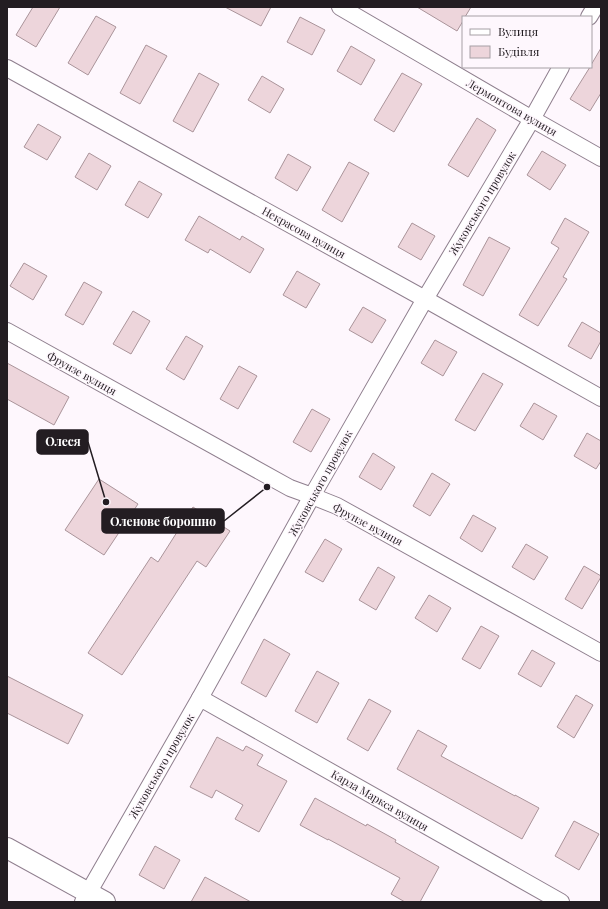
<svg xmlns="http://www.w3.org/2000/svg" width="608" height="909" font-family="'Playfair Display',serif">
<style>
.building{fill:#edd5db;stroke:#aa949a}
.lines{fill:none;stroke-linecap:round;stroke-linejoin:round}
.minor-casing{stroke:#8f7f8e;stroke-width:18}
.tertiary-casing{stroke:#8f7f8e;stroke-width:22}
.minor{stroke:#fff;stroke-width:16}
.tertiary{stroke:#fff;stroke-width:20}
.labels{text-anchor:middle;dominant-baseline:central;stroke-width:3;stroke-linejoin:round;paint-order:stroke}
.street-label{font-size:11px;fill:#231d22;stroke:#fef7fd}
.leader{fill:none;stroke:#231d22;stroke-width:1.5}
.callout-dot{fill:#231d22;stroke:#fef7fd;stroke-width:1.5}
.callout{fill:#231d22;stroke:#231d22;stroke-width:1.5}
.callout-label{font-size:12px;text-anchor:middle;font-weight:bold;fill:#fff}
</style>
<rect width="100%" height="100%" fill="#fef7fd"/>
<g class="building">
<path d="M 33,7 L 60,7 L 36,47 L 16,35 Z"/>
<path d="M 225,7 L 271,7 L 261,26 Z"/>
<path d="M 417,7 L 471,7 L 465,17 L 463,17 L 463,21 L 457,31 Z"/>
<path d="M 96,16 L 116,27 L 88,75 L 68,63 Z"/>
<path d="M 300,17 L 325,30 L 312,55 L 287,42 Z"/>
<path d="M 146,45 L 167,56 L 140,104 L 120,93 Z"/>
<path d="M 351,46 L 375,60 L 361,85 L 337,71 Z"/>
<path d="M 601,48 L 601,93 L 590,111 L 570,99 L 590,67 L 591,67 L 591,65 Z"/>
<path d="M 199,73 L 219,84 L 193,132 L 173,121 Z"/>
<path d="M 402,73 L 422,84 L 394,132 L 374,120 Z"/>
<path d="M 262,76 L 284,89 L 270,113 L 248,100 Z"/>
<path d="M 477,118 L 496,130 L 468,177 L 448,165 Z"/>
<path d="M 38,124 L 61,137 L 47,160 L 24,147 Z"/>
<path d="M 542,151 L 566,165 L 550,190 L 527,175 Z"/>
<path d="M 89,153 L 111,166 L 97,190 L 75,177 Z"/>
<path d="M 288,154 L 311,167 L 297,191 L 275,178 Z"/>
<path d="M 349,162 L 369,173 L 342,222 L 322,210 Z"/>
<path d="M 139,181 L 162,194 L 148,218 L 125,205 Z"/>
<path d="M 199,216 L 240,240 L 242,236 L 264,249 L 250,273 L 210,249 L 208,253 L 185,240 Z"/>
<path d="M 565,218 L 589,232 L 563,277 L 567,279 L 538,326 L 519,315 L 559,248 L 551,243 Z"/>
<path d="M 412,223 L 435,236 L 421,260 L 398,247 Z"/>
<path d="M 489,237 L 510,248 L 483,296 L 463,285 Z"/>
<path d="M 24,263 L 47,276 L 33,300 L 10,286 Z"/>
<path d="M 297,271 L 320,284 L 306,308 L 283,295 Z"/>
<path d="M 84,282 L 102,292 L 83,325 L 65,315 Z"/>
<path d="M 363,307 L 386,320 L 372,343 L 349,330 Z"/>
<path d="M 133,311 L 150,321 L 131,354 L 113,344 Z"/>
<path d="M 582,322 L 601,333 L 601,341 L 591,359 L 568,346 Z"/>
<path d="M 186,336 L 203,346 L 184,380 L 166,369 Z"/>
<path d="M 435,340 L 457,352 L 443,376 L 421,363 Z"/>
<path d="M 7,363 L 69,397 L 54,425 L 7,399 Z"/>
<path d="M 239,366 L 257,376 L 238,409 L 220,399 Z"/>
<path d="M 483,373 L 503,384 L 475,431 L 455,420 Z"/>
<path d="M 534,403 L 557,416 L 543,440 L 520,426 Z"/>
<path d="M 312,409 L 330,419 L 311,452 L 293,442 Z"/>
<path d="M 587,433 L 601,441 L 601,461 L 596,469 L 574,456 Z"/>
<path d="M 373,453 L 395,467 L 381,490 L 359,477 Z"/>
<path d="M 432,473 L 450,484 L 430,516 L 413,506 Z"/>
<path d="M 99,479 L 138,504 L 104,555 L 65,530 Z"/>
<path d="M 193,507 L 230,531 L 206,567 L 197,561 L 122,675 L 88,653 L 151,557 L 158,562 Z"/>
<path d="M 473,515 L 496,528 L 482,552 L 460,538 Z"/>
<path d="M 325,539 L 342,549 L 323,582 L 305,572 Z"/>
<path d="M 526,544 L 548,557 L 534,580 L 512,567 Z"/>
<path d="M 584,566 L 601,576 L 601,577 L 582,609 L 565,599 Z"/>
<path d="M 378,567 L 395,577 L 376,610 L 359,600 Z"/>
<path d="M 429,595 L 451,608 L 437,632 L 415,618 Z"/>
<path d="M 481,626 L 499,636 L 480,669 L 462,659 Z"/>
<path d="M 264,639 L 290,654 L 266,697 L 241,683 Z"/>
<path d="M 532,650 L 555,663 L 541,687 L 518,674 Z"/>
<path d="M 317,671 L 339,683 L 317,723 L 295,711 Z"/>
<path d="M 7,676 L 83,715 L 68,744 L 7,713 Z"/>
<path d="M 576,695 L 593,705 L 574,738 L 557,727 Z"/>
<path d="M 369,699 L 391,711 L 368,751 L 347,739 Z"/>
<path d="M 418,730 L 447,746 L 441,756 L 515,796 L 515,795 L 539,808 L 522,839 L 397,769 Z"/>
<path d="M 217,737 L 243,751 L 246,746 L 263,755 L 257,765 L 287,781 L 259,832 L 235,819 L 243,805 L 216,790 L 212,798 L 190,787 Z"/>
<path d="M 315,798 L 366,826 L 367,824 L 396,840 L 395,842 L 439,867 L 420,902 L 405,902 L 391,894 L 400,878 L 328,839 L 328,840 L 300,825 Z"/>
<path d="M 574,821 L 599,834 L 579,870 L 555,856 Z"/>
<path d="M 155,846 L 180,860 L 164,889 L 139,875 Z"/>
<path d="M 205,877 L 251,902 L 191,902 Z"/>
</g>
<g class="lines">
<g class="minor-casing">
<g id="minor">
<path d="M 340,7 L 532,119 L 601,158"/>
<path d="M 589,17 L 595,7"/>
<path d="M 7,68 L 425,299 L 601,398"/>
<path d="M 7,331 L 290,488 L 312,496 L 337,506 L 601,653"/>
<path d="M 200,698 L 561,902"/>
<path d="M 83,902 L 200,698 L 312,496 L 425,299 L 532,119 L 561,67"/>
</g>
</g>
<g class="tertiary-casing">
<path id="tertiary" d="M 7,848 L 105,902"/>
</g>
<use href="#minor" class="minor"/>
<use href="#tertiary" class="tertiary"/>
</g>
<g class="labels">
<g class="street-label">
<text transform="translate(512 107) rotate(30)">Лермонтова вулиця</text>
<text transform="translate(482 203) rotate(-59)">Жуковського провулок</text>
<text transform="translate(304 232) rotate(29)">Некрасова вулиця</text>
<text transform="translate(82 373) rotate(29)">Фрунзе вулиця</text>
<text transform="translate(320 483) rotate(-61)">Жуковського провулок</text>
<text transform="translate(368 524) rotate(28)">Фрунзе вулиця</text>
<text transform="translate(161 766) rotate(-60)">Жуковського провулок</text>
<text transform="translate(380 800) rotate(30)">Карла Маркса вулиця</text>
</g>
</g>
<path class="leader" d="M106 502L88 442M267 487L224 521"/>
<g class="callout-dot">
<circle cx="106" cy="502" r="4"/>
<circle cx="267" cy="487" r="4"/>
</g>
<g class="callout">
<rect x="37" y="430" width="51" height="24" rx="4"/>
<rect x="102" y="509" width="122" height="24" rx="4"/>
</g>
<g class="callout-label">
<text x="63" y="446">Олеся</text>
<text x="163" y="526">Оленове борошно</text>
</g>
<rect width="608" height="909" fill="none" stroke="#231d22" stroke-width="16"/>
<rect x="462" y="16" width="130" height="52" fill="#fef7fd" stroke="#a6a0a5"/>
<rect x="470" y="29" width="20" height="6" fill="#ffffff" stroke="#a6a0a5"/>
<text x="498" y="36" font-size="12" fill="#231d22">Вулиця</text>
<rect x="470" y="46" width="20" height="12" fill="#edd5db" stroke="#a6a0a5"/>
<text x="498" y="56" font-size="12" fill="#231d22">Будівля</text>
</svg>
